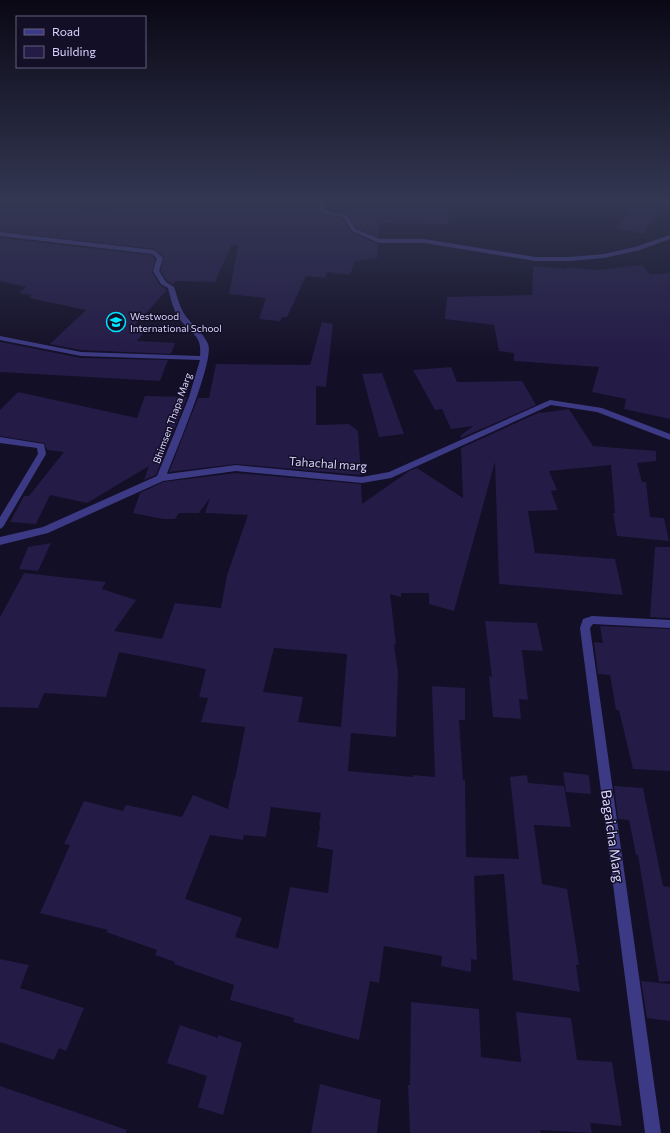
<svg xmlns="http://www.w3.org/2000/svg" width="670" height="1133" font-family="Commissioner,sans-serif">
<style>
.building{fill:#241b47;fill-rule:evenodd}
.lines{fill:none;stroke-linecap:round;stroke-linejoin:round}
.minor{fill:#3d3a85;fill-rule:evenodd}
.labels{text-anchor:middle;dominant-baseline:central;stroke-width:3;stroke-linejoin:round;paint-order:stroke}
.far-poi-label{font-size:10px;fill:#d9d4ff;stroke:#130f26;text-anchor:start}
.far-street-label{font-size:10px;fill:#d9d4ff;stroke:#130f26}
.street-label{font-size:12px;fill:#d9d4ff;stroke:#130f26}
.near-street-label{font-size:14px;fill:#d9d4ff;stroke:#130f26}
</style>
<rect width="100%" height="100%" fill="#130f26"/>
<g class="building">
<path d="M 0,201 L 104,211 L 113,201 L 289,201 L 286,206 L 317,207 L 317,210 L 322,214 L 342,218 L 351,232 L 378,244 L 377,258 L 355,261 L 350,275 L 327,272 L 325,278 L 306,276 L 287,317 L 282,317 L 280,321 L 259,319 L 266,298 L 229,294 L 238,246 L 232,244 L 215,282 L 176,281 L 173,284 L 167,281 L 161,271 L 164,257 L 154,249 L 0,231 Z"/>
<path d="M 368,201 L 447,201 L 449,224 L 379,223 L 378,237 L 357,228 L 347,214 L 326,208 L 332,208 L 333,207 L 342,207 L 343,202 L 368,203 Z"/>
<path d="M 636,201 L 666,201 L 643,234 L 616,228 Z"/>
<path d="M 0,238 L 151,255 L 155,259 L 152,272 L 160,285 L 167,290 L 133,327 L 146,329 L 137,341 L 175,343 L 171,354 L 81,350 L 50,344 L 86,310 L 29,298 L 32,295 L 19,293 L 26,287 L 0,281 Z"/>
<path d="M 642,265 L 650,274 L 670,273 L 670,419 L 624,409 L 626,399 L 592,392 L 599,367 L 514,361 L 514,353 L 499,351 L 494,325 L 445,319 L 447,297 L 532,295 L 533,266 L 567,269 L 567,267 L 595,270 Z"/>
<path d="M 322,322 L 333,324 L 326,387 L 316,386 L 316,425 L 349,424 L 358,431 L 361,475 L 236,464 L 169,472 L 198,398 L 209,398 L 216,364 L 310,365 Z"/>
<path d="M 0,342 L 81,358 L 168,360 L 160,381 L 0,372 Z"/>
<path d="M 451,367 L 457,382 L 522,381 L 536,405 L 461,438 L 461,435 L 473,426 L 451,429 L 442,409 L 435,410 L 413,370 Z"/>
<path d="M 382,373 L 404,434 L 379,437 L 362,374 Z"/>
<path d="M 18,392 L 137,418 L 145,396 L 187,397 L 156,475 L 144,480 L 149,466 L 87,503 L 50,495 L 36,524 L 10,522 L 24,496 L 29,496 L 64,452 L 47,450 L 44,443 L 0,436 L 0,410 Z"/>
<path d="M 569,409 L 593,446 L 656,451 L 656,461 L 637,463 L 642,482 L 646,482 L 650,517 L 664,518 L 669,541 L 617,536 L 613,513 L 615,513 L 611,465 L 549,471 L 557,490 L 551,491 L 558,510 L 528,511 L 535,553 L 615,559 L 623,595 L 499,584 L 495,462 L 454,611 L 429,604 L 429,593 L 401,593 L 401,597 L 390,594 L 396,644 L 394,645 L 398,671 L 396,737 L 351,733 L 348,771 L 413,777 L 413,775 L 435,777 L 432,686 L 465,688 L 465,720 L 459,720 L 463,780 L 465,780 L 466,857 L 519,859 L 510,777 L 527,775 L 528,783 L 564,786 L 571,827 L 534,825 L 542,884 L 567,889 L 579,965 L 576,965 L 580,992 L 513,980 L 504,874 L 474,876 L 477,960 L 471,959 L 471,972 L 441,966 L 442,956 L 384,946 L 379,983 L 370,981 L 359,1040 L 293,1022 L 294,1018 L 230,1000 L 234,985 L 174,964 L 175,962 L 155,955 L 157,950 L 106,932 L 108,930 L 40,913 L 70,845 L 64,844 L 84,801 L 123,811 L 126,805 L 182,817 L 193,795 L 228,809 L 234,779 L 235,779 L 245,727 L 201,722 L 208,698 L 199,697 L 206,669 L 119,652 L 106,697 L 44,693 L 38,708 L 0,707 L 0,617 L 24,573 L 106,582 L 102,589 L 136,600 L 114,631 L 162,639 L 175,603 L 221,608 L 227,575 L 248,515 L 205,513 L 210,498 L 199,513 L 179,513 L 175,519 L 163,519 L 133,513 L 140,493 L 163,482 L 236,473 L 361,484 L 362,504 L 409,471 L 417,468 L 463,498 L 461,448 L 540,412 L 541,413 ZM 274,648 L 347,654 L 341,727 L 298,722 L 303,697 L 263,692 ZM 271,807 L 321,813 L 319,825 L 320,825 L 317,847 L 333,850 L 328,893 L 290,887 L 278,949 L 235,937 L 242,918 L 185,899 L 210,835 L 243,840 L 244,835 L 266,837 Z"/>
<path d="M 51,543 L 38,571 L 19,569 L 28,547 Z"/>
<path d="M 655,547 L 670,547 L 670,618 L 650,617 Z"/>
<path d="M 485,621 L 537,623 L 543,651 L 522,650 L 528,700 L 519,699 L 521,719 L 493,717 L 489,676 L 492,677 Z"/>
<path d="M 600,626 L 670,629 L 670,771 L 633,769 L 619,710 L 616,710 L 610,675 L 598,674 L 594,642 L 603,643 Z"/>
<path d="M 563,772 L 589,775 L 591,794 L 566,792 Z"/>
<path d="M 614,786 L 643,788 L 663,886 L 670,887 L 670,981 L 659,982 L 638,855 L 636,855 L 629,820 L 618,819 Z"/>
<path d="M 0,959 L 29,965 L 20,988 L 84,1008 L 66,1051 L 59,1048 L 54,1060 L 0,1042 Z"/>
<path d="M 641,981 L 670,984 L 670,1021 L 647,1018 Z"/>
<path d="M 411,1002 L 479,1009 L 481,1057 L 521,1062 L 516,1012 L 571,1018 L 577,1060 L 612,1062 L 622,1126 L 590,1123 L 592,1133 L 540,1130 L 541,1133 L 410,1133 L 408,1085 L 410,1085 Z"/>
<path d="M 180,1025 L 218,1038 L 218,1035 L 242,1043 L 223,1115 L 198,1107 L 207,1076 L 167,1063 Z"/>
<path d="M 320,1084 L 381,1100 L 377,1133 L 311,1133 Z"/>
<path d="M 0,1086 L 127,1130 L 126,1133 L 0,1133 Z"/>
</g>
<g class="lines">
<g class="minor">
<path d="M 320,201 L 325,201 L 324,209 L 326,211 L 347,215 L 356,229 L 380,239 L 424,239 L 535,257 L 569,257 L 604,254 L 635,247 L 670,235 L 670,239 L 640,250 L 604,258 L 569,261 L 535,261 L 424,243 L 379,243 L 352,231 L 343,217 L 322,213 L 318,209 Z"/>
<path d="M 0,232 L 154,250 L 163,258 L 159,271 L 166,282 L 174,287 C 178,298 180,311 189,320 C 195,328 204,334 208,344 C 215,360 175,453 167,474 L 236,465 L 362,477 L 389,472 L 550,400 L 602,408 L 670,434 L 670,440 L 597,412 L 551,405 L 391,478 L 362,483 L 236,471 L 163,481 L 48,533 L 0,545 L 0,537 L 43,527 L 157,476 L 189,397 L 200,360 L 81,356 L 0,340 L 0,336 L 81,352 L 200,356 C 202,336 193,335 182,322 C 174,313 171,300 168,288 L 161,284 L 153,271 L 157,258 L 152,254 L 0,236 Z"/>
<path d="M 0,437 L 44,444 L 46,454 L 3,527 L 0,529 L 0,517 L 38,454 L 37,448 L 0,443 Z"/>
<path d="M 592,616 L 670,620 L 670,628 L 593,624 L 590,628 L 661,1133 L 645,1133 L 580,628 L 583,619 Z"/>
</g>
</g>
<linearGradient id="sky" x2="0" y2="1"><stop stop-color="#0a0815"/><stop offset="0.56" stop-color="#333752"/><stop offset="1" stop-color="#333752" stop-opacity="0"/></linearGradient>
<rect width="670" height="359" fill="url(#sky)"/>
<defs>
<g id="school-ring" transform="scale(1)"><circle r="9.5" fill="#130f26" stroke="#00e5ff" stroke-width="1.5"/><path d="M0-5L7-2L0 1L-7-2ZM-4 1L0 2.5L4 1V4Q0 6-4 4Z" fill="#00e5ff"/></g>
</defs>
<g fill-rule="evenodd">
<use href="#school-ring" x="116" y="322"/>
</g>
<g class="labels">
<g class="far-poi-label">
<text x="130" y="316">Westwood<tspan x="130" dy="12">International School</tspan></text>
</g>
<g class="far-street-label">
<text transform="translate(172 418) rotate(-70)">Bhimsen Thapa Marg</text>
</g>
<g class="street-label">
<text transform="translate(328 463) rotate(4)">Tahachal marg</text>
</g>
<g class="near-street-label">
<text transform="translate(613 836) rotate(82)">Bagaicha Marg</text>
</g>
</g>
<rect x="16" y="16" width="130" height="52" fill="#130f26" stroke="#625e7d"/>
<rect x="24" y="29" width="20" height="6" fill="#3d3a85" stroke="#625e7d"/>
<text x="52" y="36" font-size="12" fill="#d9d4ff">Road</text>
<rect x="24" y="46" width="20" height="12" fill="#241b47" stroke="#625e7d"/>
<text x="52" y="56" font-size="12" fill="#d9d4ff">Building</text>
</svg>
